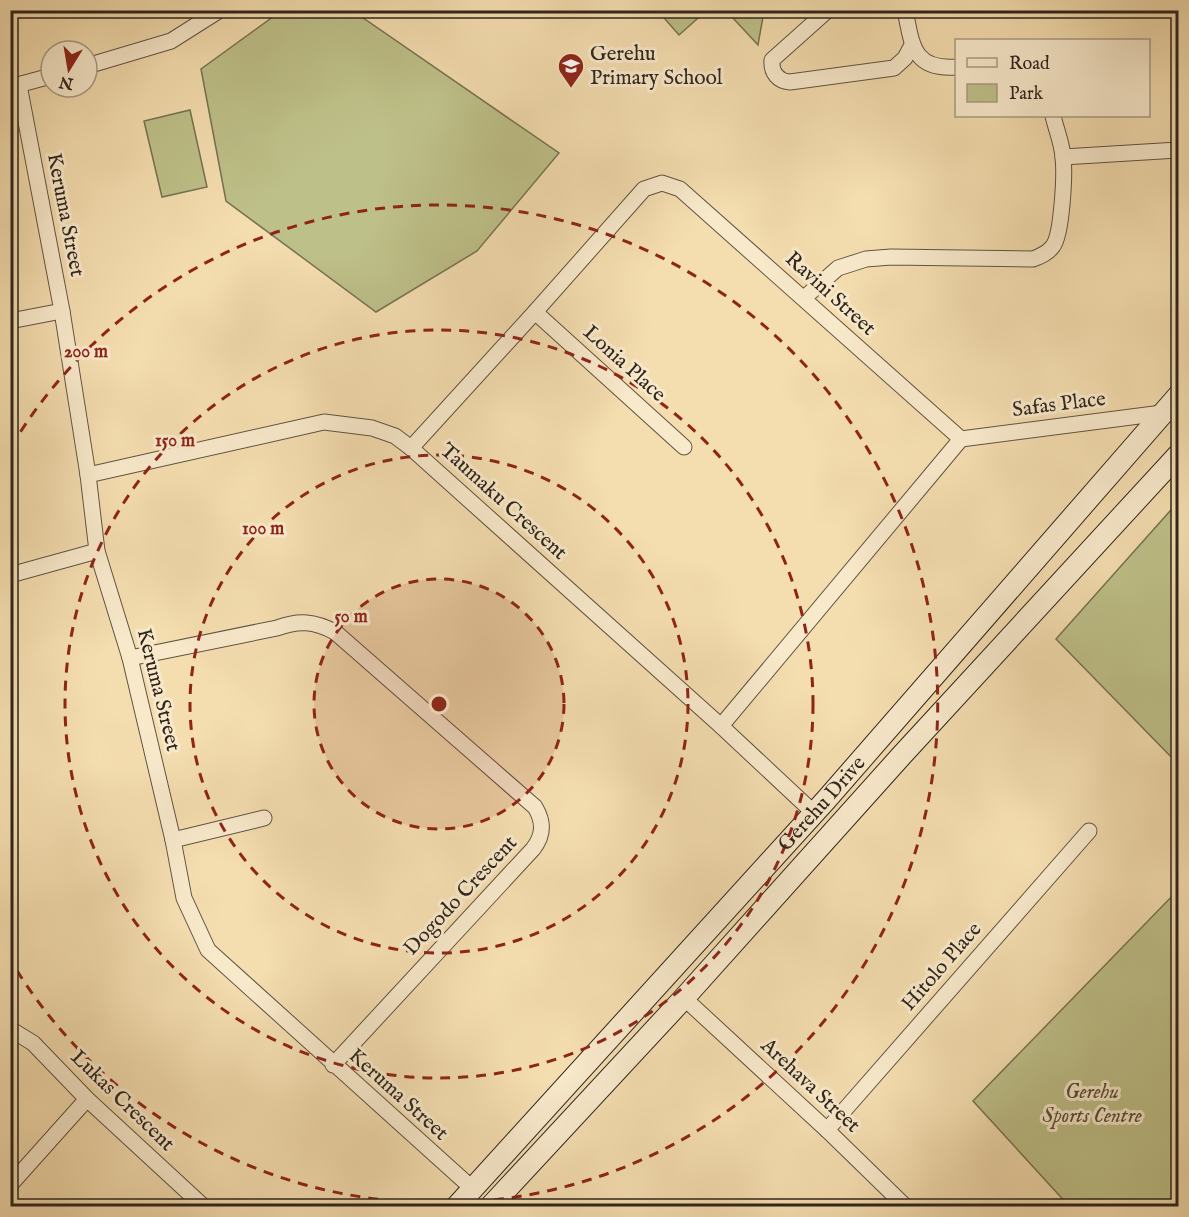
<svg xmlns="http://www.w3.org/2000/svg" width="1189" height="1217" font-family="'IM FELL English',serif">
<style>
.green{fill:#bec089;stroke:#767253;stroke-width:1.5}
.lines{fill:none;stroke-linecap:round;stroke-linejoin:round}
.street-casing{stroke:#605342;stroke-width:17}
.secondary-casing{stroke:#2f251d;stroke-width:23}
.street{stroke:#f8e9cb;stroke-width:15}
.secondary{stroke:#f8e9cb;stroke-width:21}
.ring{fill:none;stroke:#8f2418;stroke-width:3;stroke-dasharray:10 8}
.labels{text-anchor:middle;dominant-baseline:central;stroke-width:6;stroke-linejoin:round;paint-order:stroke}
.poi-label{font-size:21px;fill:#2f251d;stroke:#f8e9cb;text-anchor:start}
.street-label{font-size:21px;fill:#2f251d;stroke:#f8e9cb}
.park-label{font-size:21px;font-style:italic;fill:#534c38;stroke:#f8e9cb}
.centre{fill:#8f2418;stroke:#f8e9cb;stroke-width:3}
.ring-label{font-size:18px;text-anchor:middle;font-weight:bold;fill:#8f2418;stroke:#f8e9cb;stroke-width:6;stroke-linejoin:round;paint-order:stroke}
</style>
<rect width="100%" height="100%" fill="#f4ddaf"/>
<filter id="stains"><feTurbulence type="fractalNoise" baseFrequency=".00333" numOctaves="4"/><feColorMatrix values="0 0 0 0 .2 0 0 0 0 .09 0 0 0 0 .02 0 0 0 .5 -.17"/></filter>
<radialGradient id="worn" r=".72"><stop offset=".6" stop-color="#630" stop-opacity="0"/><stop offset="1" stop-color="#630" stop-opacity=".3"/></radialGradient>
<g class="green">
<path d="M 281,11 L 353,11 L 559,153 L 477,251 L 376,312 L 226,201 L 201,69 Z"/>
<path d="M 658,11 L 706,11 L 679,35 Z"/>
<path d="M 712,11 L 764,11 L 758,45 L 732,17 Z"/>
<path d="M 190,110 L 207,187 L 162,197 L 144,121 Z"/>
<path d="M 1178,502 L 1178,764 L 1056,639 Z"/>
<path d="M 1178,890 L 1178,1206 L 1069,1206 L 973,1101 Z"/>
</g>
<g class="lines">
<g class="street-casing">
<g id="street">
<path d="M 828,10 L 772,60 C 771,73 778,81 790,82 L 894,68 L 905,58 L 912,45"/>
<path d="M 905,10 C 912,45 913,70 956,67"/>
<path d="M 87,66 L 171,41 L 220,10"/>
<path d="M 19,85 L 62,311 L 88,475 L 97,551 L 130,658 L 173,840 L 184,898 L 208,950 L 473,1189"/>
<path d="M 10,87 L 51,76"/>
<path d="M 1063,157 L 1178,150"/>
<path d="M 804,298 L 838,268 L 866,259 L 891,257 L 1033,259 C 1041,256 1048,253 1053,246 C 1062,234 1065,174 1063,157 C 1062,143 1056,129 1053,116"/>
<path d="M 535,312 L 684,447"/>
<path d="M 10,321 L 62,311"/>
<path d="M 961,439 L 1162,413"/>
<path d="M 411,448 L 535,312 L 644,189 L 662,183 L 680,189 L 961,439 L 721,726"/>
<path d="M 88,475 L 324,422 L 372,428 L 395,436 L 411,448 L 721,726 L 814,813"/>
<path d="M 10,575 L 97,551"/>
<path d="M 130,658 L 277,628 C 299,620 314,621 335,632 L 535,807 C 544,822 544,835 533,849 L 333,1065"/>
<path d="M 173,840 L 264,818"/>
<path d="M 684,998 L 827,1130 L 905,1206"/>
<path d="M 10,1029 L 33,1043 L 87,1099 L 203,1206"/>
<path d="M 827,1130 L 1089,831"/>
<path d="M 10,1185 L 87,1099"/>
</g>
</g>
<g class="secondary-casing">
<g id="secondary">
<path id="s1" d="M 457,1206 L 826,800 L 1178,396"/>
<path d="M 491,1206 L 684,998 L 902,755 L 1178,455"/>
</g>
</g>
<use href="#street" class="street"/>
<use href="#secondary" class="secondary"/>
</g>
<circle cx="439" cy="704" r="125" fill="#8f2418" fill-opacity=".12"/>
<g class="ring">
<circle cx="439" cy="704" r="125"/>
<circle cx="439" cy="704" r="249"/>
<circle cx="439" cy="704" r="374"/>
<path d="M11 447A499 499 0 1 1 11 961"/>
</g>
<defs>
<g id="school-pin" transform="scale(1.35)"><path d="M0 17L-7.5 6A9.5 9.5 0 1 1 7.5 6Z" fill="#8f2418" stroke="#f8e9cb"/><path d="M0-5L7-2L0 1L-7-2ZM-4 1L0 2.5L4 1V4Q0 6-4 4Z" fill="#fff"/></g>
</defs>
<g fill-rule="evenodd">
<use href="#school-pin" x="571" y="66"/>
</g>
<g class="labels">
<g class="poi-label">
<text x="590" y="54">Gerehu<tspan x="590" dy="24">Primary School</tspan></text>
</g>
<g class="street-label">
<text transform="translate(65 215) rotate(79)">Keruma Street</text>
<text transform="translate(830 294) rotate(42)">Ravini Street</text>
<text transform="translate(624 364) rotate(42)">Lonia Place</text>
<text transform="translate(1059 405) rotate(-7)">Safas Place</text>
<text transform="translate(503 502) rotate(42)">Taumaku Crescent</text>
<text transform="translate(158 690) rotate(76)">Keruma Street</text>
<text stroke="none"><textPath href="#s1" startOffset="543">Gerehu Drive</textPath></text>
<text transform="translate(461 896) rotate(-47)">Dogodo Crescent</text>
<text transform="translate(942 967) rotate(-49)">Hitolo Place</text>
<text transform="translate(810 1086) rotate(43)">Arehava Street</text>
<text transform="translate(398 1095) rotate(42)">Keruma Street</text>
<text transform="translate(122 1101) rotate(44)">Lukas Crescent</text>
</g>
<g class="park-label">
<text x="1092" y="1092">Gerehu<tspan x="1092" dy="24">Sports Centre</tspan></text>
</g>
</g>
<circle cx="439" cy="704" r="9" class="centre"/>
<g class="ring-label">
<text x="86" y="357">200 m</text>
<text x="175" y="446">150 m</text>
<text x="263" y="534">100 m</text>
<text x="351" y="622">50 m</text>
</g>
<rect width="1189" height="1217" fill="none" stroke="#f4ddaf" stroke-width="36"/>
<rect x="12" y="12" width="1165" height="1193" fill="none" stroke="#2f251d" stroke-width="3"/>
<rect x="18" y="18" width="1153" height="1181" fill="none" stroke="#2f251d" stroke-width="1.5"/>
<rect x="955" y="39" width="195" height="78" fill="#f8e9cb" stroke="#a89b85" stroke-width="1.5"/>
<rect x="967" y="58" width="30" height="9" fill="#f8e9cb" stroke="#a89b85" stroke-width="1.5"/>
<text x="1009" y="69" font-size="18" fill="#2f251d">Road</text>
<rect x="967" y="84" width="30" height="18" fill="#bec089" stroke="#a89b85" stroke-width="1.5"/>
<text x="1009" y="99" font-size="18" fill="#2f251d">Park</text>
<g transform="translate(69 69) rotate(191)"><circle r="28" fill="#f8e9cb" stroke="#a89b85" stroke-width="1.5"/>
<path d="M0-4.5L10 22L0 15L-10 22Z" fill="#8f2418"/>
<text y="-9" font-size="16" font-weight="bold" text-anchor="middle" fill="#2f251d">N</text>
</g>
<rect width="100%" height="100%" filter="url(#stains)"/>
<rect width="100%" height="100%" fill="url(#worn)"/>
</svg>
